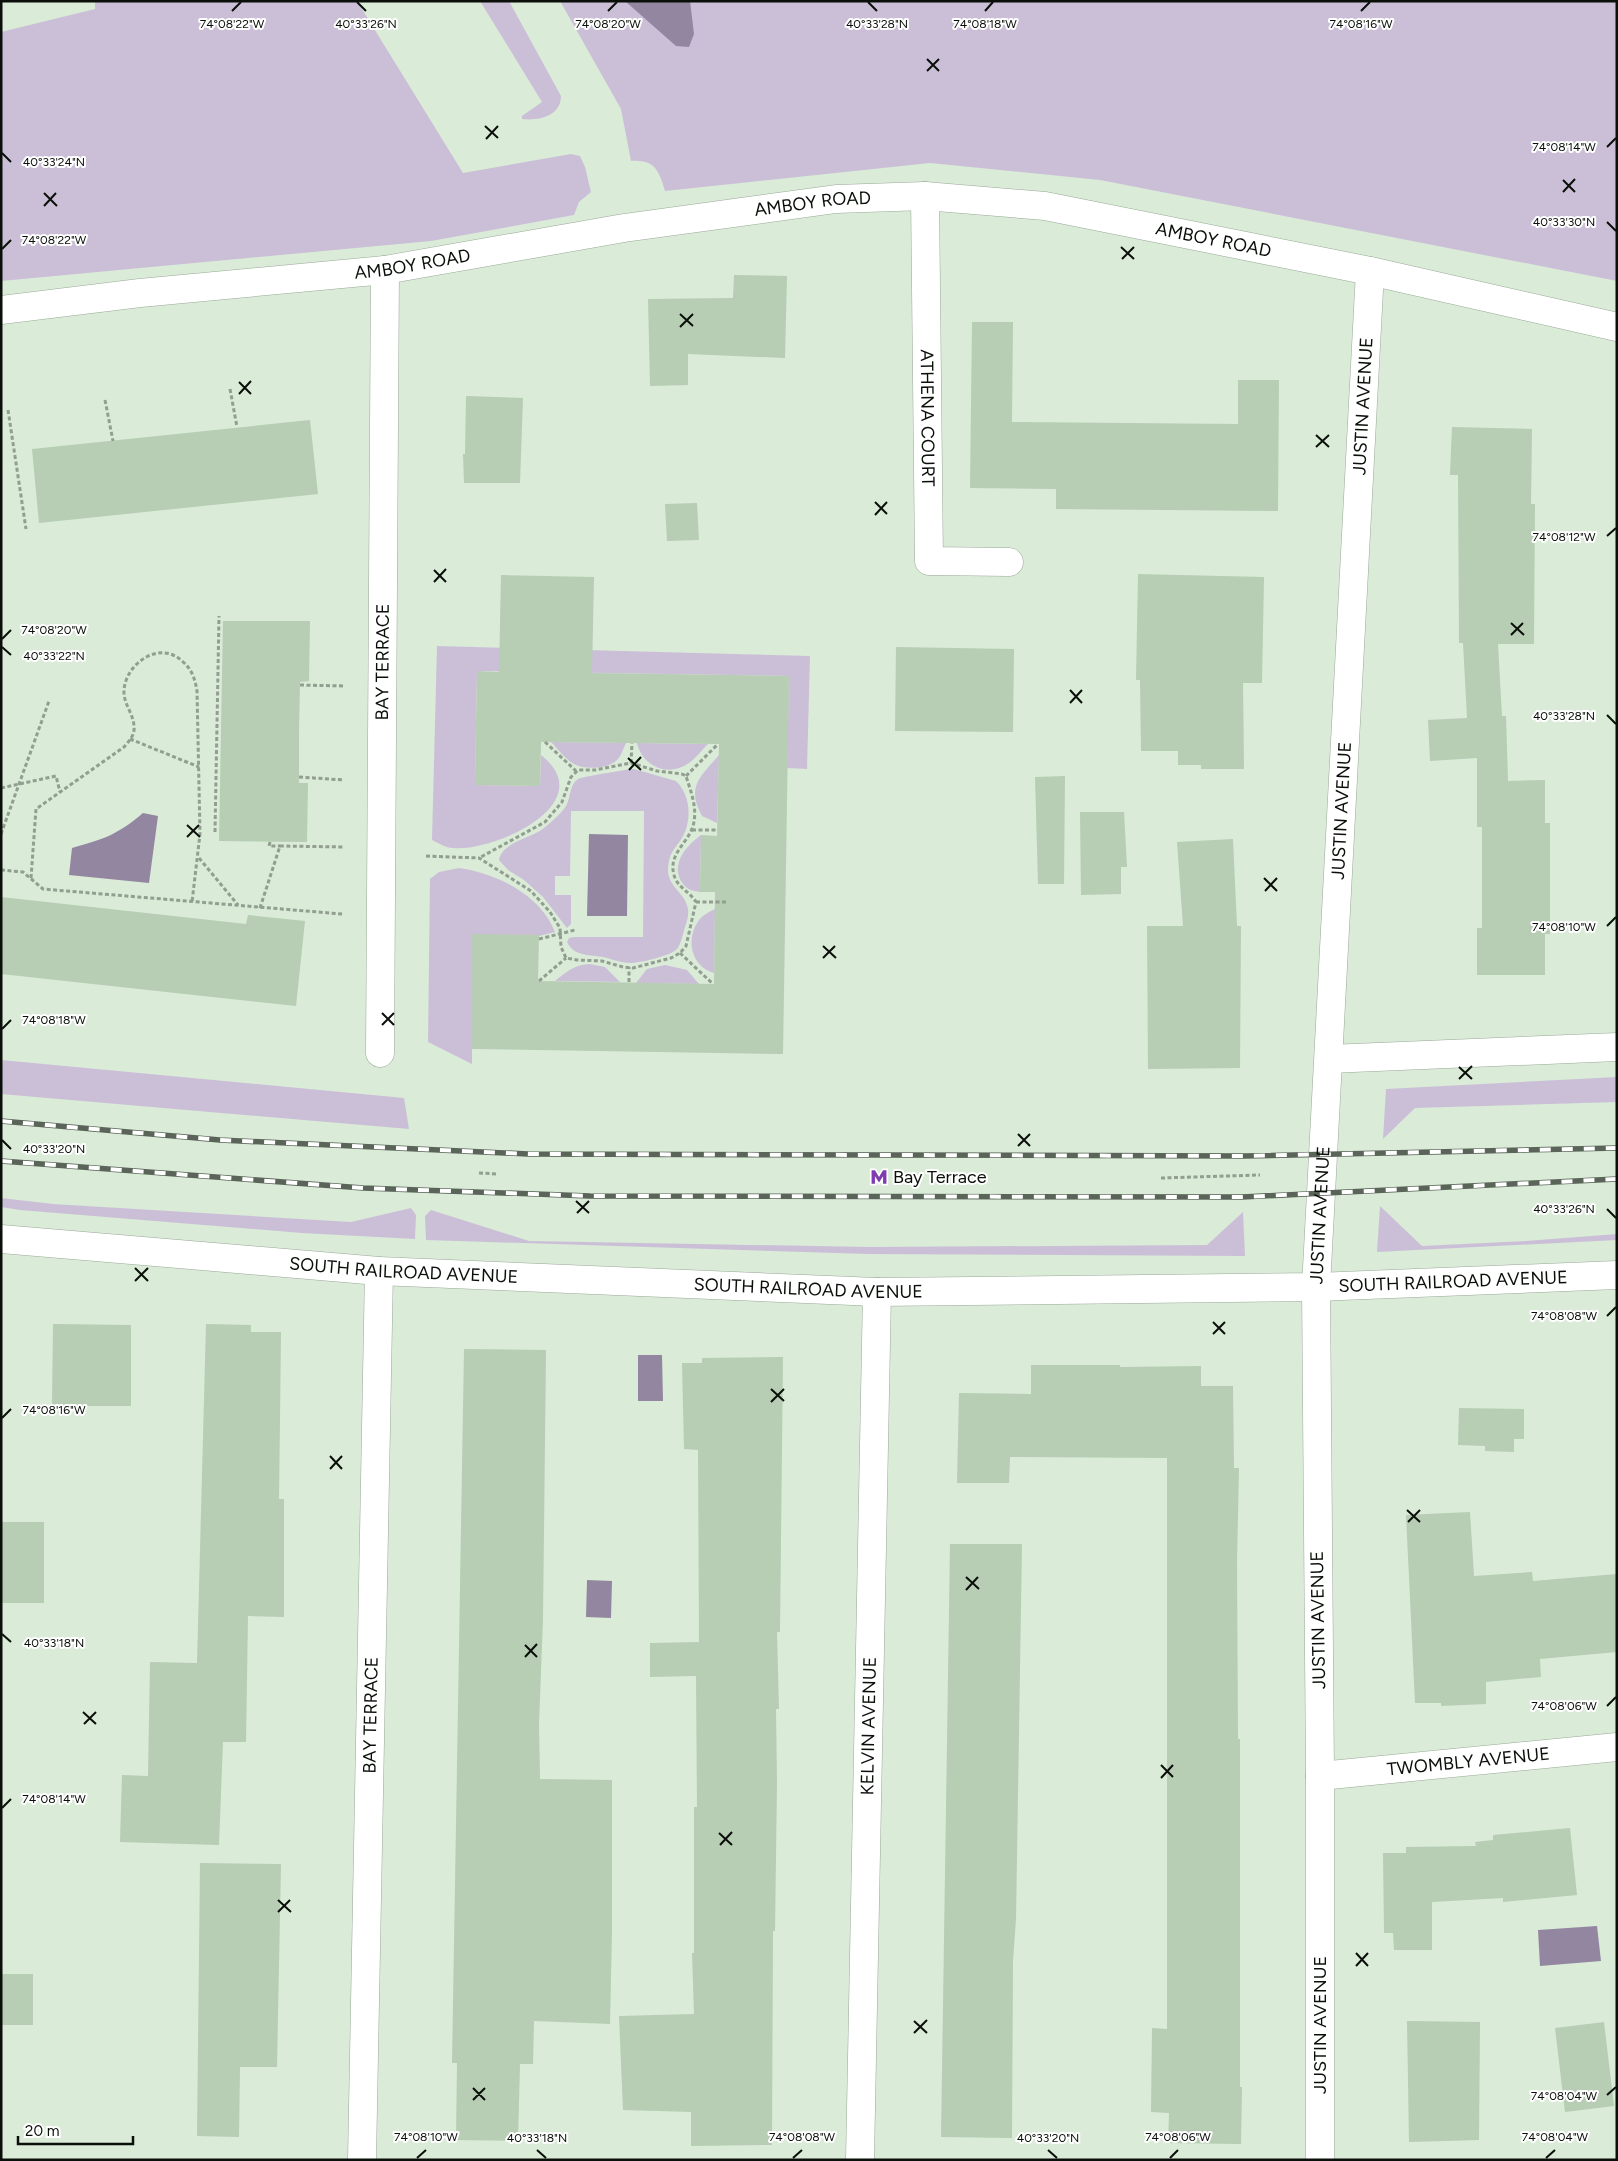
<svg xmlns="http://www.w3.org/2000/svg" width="1618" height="2161" font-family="Figtree,sans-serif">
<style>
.green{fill:#cbbfd8}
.water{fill:#9386a1}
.building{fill:#b7cdb4}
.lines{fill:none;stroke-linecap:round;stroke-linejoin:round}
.street-casing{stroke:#99a997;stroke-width:29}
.secondary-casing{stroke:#99a997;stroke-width:29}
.path{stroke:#919e90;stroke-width:3;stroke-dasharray:4 2.5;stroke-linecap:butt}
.street{stroke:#fff;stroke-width:28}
.secondary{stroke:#fff;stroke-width:28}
.rail-casing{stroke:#5a6459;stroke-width:5.5}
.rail{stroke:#fff;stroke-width:4;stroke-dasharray:11;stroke-linecap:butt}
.ticks{fill:none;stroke:#0a0f09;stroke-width:2}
.labels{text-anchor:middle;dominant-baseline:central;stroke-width:4;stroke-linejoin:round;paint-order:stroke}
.street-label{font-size:18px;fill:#0a0f09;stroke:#fff}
.poi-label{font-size:18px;fill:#0a0f09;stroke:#fff;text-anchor:start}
.ticks-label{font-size:12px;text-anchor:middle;fill:#0a0f09;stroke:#fff;stroke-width:4;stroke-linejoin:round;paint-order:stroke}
</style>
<rect width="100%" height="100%" fill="#daebd8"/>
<g class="green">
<path d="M 95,1 L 357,1 L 463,173 L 571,154 L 580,156 L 585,167 L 591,192 L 579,202 L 574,215 L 431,241 L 1,281 L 1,32 L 95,9 Z"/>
<path d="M 480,1 L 509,1 L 561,96 C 561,116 539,121 522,119 L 522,116 L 542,102 Z"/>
<path d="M 560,1 L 1617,1 L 1617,281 L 1100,180 L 930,163 L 665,191 C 659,170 654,159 631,161 L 621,109 Z"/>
<path d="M 437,646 L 810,656 L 807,769 L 787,768 L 789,676 L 477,671 L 475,785 L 540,786 L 541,755 C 602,803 495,852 453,848 C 446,848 438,843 432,840 Z"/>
<path d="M 551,742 L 626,743 C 623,749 621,757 616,761 C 606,769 585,770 574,764 C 565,759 558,749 551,742 Z"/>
<path d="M 637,743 L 708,744 C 702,750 696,758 689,763 C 668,778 642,766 637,743 Z"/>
<path d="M 719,755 L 717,823 L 702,816 C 686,787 700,777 719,755 Z"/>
<path d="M 634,769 L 676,781 C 691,795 692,821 682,838 C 677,846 671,851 669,861 C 663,887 685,890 688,909 C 689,915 687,921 685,927 C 683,934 681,944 677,949 C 671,956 639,963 630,963 C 623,963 614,960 607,958 C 593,954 574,958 567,942 L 569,938 L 574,937 L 643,937 L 644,811 L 571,811 L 570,876 L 555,876 L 555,895 L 571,895 L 571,924 L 567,928 L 543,897 L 524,880 L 508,870 L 499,860 C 502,842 532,838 544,828 C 552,821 560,815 566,806 C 571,797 569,785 578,779 C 582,777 628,769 634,769 Z"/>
<path d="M 701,835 L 700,892 C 693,891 688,890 683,884 C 669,865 686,846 701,835 Z"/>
<path d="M 459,868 C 496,873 541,895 555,932 L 539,936 L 539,935 L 472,935 L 472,1064 L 428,1042 L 430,879 L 439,872 Z"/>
<path d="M 715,909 L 714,973 C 691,967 685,939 699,920 C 703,915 709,912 715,909 Z"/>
<path d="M 589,964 L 605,967 L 620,982 L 555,981 C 566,972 574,965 589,964 Z"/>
<path d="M 665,965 L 687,970 L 699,984 L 636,983 L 647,969 Z"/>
<path d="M 1,1060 L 404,1098 L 409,1129 L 1,1094 Z"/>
<path d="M 1617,1077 L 1617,1102 L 1415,1108 L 1383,1139 L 1386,1089 Z"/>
<path d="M 1,1198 L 53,1204 L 351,1222 L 411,1208 L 416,1215 L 415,1239 L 302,1233 L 20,1210 L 1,1207 Z"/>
<path d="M 1380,1206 L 1422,1246 L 1526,1241 L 1617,1234 L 1617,1240 L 1377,1252 Z"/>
<path d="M 431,1210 L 529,1241 L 870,1247 L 1207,1245 L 1243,1212 L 1245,1256 L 868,1254 L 426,1240 L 425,1216 Z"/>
</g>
<g class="water">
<path d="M 625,1 L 690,1 L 694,34 L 689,47 L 676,46 Z"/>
<path d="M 143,813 L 158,816 L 149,883 L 69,875 L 72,848 C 104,839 117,835 143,813 Z"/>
<path d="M 589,834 L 628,835 L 627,916 L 587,916 Z"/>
<path d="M 638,1355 L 662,1355 L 663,1401 L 638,1401 Z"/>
<path d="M 587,1580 L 612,1581 L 611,1618 L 586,1617 Z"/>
<path d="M 1597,1926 L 1601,1961 L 1540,1966 L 1538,1930 Z"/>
</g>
<g class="building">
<path d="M 734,275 L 787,276 L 785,358 L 688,354 L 688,385 L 650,386 L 648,299 L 733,298 Z"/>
<path d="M 972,322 L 1013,322 L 1012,422 L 1238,424 L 1238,380 L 1279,380 L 1278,511 L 1056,509 L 1056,489 L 970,488 Z"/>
<path d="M 466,396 L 523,398 L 520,483 L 464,483 L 463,454 L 465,454 Z"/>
<path d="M 310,420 L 318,494 L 39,523 L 32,449 Z"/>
<path d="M 1452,427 L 1532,429 L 1531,504 L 1535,504 L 1534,644 L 1498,644 L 1502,716 L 1506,716 L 1508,781 L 1545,780 L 1545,823 L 1550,823 L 1550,934 L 1545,934 L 1545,975 L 1477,975 L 1477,928 L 1482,928 L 1482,827 L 1477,827 L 1477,758 L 1430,761 L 1428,720 L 1467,718 L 1463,643 L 1459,643 L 1458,475 L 1450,475 Z"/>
<path d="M 697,503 L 699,540 L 667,541 L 665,504 Z"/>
<path d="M 1138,574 L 1264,577 L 1262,683 L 1243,683 L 1244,769 L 1201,769 L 1201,765 L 1178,765 L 1178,751 L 1141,751 L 1140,680 L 1136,680 Z"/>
<path d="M 501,575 L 594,577 L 592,673 L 789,676 L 783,1054 L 472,1049 L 472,934 L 539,935 L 538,981 L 714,984 L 715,892 L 700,892 L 701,835 L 717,836 L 719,744 L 541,742 L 540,786 L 475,785 L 477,671 L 499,672 Z"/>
<path d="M 223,621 L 310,621 L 309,681 L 300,682 L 299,732 L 299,783 L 308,783 L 307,842 L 219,841 Z"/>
<path d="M 896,647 L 1014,649 L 1013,732 L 895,731 Z"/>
<path d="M 1065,776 L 1064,884 L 1038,884 L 1035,777 Z"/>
<path d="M 1080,812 L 1124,812 L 1127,867 L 1121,867 L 1121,894 L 1081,895 Z"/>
<path d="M 1233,839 L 1237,926 L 1241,926 L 1240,1068 L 1148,1069 L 1147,926 L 1183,926 L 1177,842 Z"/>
<path d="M 1,897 L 246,924 L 248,915 L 305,921 L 296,1006 L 1,974 Z"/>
<path d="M 53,1324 L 131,1325 L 131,1406 L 52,1406 Z"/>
<path d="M 206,1324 L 251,1325 L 251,1332 L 281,1332 L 279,1499 L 284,1499 L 284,1617 L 248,1616 L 246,1742 L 223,1742 L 219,1845 L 120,1842 L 122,1775 L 148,1776 L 150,1662 L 197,1663 Z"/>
<path d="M 464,1349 L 546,1350 L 543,1619 L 539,1724 L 540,1779 L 612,1780 L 612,1932 L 610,2024 L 534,2021 L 533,2064 L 520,2064 L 518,2141 L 456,2140 L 457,2063 L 452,2063 Z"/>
<path d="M 783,1357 L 780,1632 L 777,1632 L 779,1709 L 776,1709 L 777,1782 L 775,1931 L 773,1931 L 772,2145 L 691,2146 L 691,2112 L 623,2110 L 619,2016 L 694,2014 L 692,1953 L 694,1953 L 694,1807 L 697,1807 L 696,1676 L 650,1677 L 650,1643 L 699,1642 L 698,1450 L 684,1449 L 682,1363 L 702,1363 L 702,1358 Z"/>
<path d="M 1031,1365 L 1120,1365 L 1120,1367 L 1201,1366 L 1201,1386 L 1233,1386 L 1234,1468 L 1239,1468 L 1237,1562 L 1238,1739 L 1240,1739 L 1240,2087 L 1242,2087 L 1241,2144 L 1168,2143 L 1169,2113 L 1151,2112 L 1152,2028 L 1167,2029 L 1167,1458 L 1010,1457 L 1009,1483 L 957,1483 L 959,1393 L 1031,1394 Z"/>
<path d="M 1459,1408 L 1524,1409 L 1524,1439 L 1514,1439 L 1514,1452 L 1485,1451 L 1485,1446 L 1458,1445 Z"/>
<path d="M 1470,1512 L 1474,1576 L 1532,1572 L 1533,1581 L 1617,1574 L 1617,1652 L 1540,1659 L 1541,1677 L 1486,1682 L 1486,1704 L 1441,1706 L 1441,1703 L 1415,1703 L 1406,1515 Z"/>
<rect x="1" y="1522" width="43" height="81"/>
<path d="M 950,1544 L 1022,1544 L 1016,1919 L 1013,1961 L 1012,2138 L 941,2137 Z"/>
<path d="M 1570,1828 L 1577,1895 L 1503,1902 L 1503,1898 L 1432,1902 L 1432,1950 L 1394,1950 L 1393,1933 L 1384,1933 L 1383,1853 L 1406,1853 L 1406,1847 L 1476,1846 L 1475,1842 L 1493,1840 L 1493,1835 Z"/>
<path d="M 200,1863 L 281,1864 L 277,2067 L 240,2067 L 239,2137 L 197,2136 Z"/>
<rect x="1" y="1974" width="32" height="51"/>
<path d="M 1407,2021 L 1480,2022 L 1479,2140 L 1409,2142 Z"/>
<path d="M 1604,2022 L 1614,2106 L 1565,2112 L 1555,2028 Z"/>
</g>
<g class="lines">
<g class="street-casing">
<g id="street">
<path id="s1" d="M 925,196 L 929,561 L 1009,562"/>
<path id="s2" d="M 380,1053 L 385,270"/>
<path d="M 1329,1059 L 1617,1047"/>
<path id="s3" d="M 1,1239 L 379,1271 L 877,1292 L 1316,1287 L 1617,1275"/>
<path id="s4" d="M 1320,1776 L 1617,1747"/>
<path id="s5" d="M 362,2160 L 379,1271"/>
<path id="s6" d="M 860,2160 L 877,1292"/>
</g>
</g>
<g class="secondary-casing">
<g id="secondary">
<path id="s7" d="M 1,310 L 140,293 L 385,270 L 624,228 L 836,199 L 925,196 L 1045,206 L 1370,271 L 1617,327"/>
<path id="s8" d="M 1320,2160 L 1320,1776 L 1316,1287 L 1370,271"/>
</g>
</g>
<g class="path">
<path d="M 230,389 L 237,427"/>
<path d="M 105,400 L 113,441"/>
<path d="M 8,410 L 26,529"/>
<path d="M 300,685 L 345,686"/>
<path d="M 130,739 L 199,767"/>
<path d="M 545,742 L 576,771"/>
<path d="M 631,763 L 632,743"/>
<path d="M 686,776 L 717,745"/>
<path d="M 299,777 L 344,780"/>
<path d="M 1,788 L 56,776 L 60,792"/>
<path d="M 692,830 L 718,830"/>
<path d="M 215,832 L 219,616"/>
<path d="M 1,834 L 49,701"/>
<path d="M 270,842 L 269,846 L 280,846"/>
<path d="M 426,856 L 479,858 L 531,891 L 550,912 L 560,928 L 561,947 L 566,958 L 577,960 L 602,961 L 623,967 L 633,968 L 671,958 L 680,953 L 686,946 L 696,902 C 690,892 677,887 674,875 C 668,854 688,843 693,826 C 698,809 691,792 686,776 L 682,774 L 657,771 L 631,763 L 595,770 L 578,770 L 571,777 L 562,802 L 545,822 L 479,858"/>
<path d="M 199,858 L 238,905"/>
<path d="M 1,870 L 23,872 L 43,889 L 342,914"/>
<path d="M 31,878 L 36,809 L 124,747 C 129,741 135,735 134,727 C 134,714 123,704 124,690 C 126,663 160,640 182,661 C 192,669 195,679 197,691 L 200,834 L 192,902"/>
<path d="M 696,902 L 726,902"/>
<path d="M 260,908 L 280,846 L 344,847"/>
<path d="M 539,939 L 575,930"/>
<path d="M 680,953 L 713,984"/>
<path d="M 539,981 L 566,958"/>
<path d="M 629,982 L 629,967"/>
<path d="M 479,1173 L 497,1174"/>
<path d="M 1161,1178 L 1260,1175"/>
</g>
<use href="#street" class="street"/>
<use href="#secondary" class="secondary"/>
<g class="rail-casing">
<g id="rail">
<path d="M 1,1121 L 220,1140 L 528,1154 L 1244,1156 L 1617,1148"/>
<path d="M 1,1161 L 363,1188 L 590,1196 L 1242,1197 L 1617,1179"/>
</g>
</g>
<use href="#rail" class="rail"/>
</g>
<path class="ticks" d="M 357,2 L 366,11M 868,2 L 877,11M 232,11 L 241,2M 608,11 L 617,2M 985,11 L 993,2M 1361,11 L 1370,2M 927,59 L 939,71M 927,71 L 939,59M 485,126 L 498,138M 486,139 L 498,126M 1607,147 L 1616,138M 2,153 L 11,162M 1563,180 L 1575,192M 1563,192 L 1575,179M 44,193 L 57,206M 44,206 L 56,193M 1607,222 L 1616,231M 1121,247 L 1134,259M 2,249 L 11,240M 1122,259 L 1134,247M 680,314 L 693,326M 680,327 L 693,314M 239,382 L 251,394M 239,394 L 251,381M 1316,435 L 1329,447M 1316,447 L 1329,435M 875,502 L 887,514M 875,515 L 887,502M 1607,536 L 1616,528M 434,570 L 446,582M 434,582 L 446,569M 1511,623 L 1524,635M 1511,635 L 1523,623M 2,639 L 11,630M 2,647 L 11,655M 1070,690 L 1082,703M 1070,703 L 1082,690M 1607,715 L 1616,724M 628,758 L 641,770M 629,770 L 641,757M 187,825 L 200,837M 187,837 L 199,825M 1264,878 L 1277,891M 1265,891 L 1277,878M 1607,926 L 1616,917M 823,946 L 836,958M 823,958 L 835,946M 382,1013 L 394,1025M 382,1025 L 394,1013M 2,1029 L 11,1020M 1459,1067 L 1472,1079M 1459,1079 L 1472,1066M 1018,1134 L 1030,1146M 2,1140 L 11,1149M 1018,1146 L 1030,1134M 576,1201 L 589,1213M 1607,1209 L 1616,1218M 577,1213 L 589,1201M 135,1268 L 148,1281M 135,1281 L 148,1268M 1607,1316 L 1616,1307M 1213,1322 L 1225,1334M 1213,1334 L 1225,1322M 771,1389 L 784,1401M 771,1402 L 784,1389M 2,1418 L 11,1409M 330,1456 L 342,1469M 330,1469 L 342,1456M 1407,1510 L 1420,1522M 1408,1522 L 1420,1510M 966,1577 L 979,1589M 966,1590 L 978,1577M 2,1634 L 11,1642M 525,1645 L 537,1657M 525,1657 L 537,1644M 1607,1706 L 1616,1697M 83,1712 L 96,1724M 84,1724 L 96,1712M 1161,1765 L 1173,1777M 1161,1778 L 1173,1765M 2,1808 L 11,1799M 719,1833 L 732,1845M 720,1845 L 732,1832M 278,1900 L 291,1912M 278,1912 L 290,1900M 1356,1953 L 1368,1966M 1356,1966 L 1368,1953M 914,2021 L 927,2033M 914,2033 L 927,2020M 473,2088 L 485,2100M 1607,2095 L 1616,2087M 473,2100 L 485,2088M 537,2150 L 546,2158M 1048,2150 L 1057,2158M 417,2158 L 426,2150M 793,2158 L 802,2150M 1170,2158 L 1178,2150M 1546,2158 L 1555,2150"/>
<defs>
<g id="metro-bare" transform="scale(1.35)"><path d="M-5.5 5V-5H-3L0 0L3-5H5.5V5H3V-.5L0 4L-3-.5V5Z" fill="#7e3cb0" stroke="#fff" stroke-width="2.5" paint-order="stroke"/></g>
</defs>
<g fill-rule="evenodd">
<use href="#metro-bare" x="879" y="1177"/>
</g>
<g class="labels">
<g class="street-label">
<text stroke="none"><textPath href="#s7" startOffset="819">AMBOY ROAD</textPath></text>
<text stroke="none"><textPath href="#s7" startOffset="1224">AMBOY ROAD</textPath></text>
<text stroke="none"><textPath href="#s7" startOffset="414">AMBOY ROAD</textPath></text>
<text stroke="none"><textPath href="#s8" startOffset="1755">JUSTIN AVENUE</textPath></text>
<text stroke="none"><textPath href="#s1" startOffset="222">ATHENA COURT</textPath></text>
<text stroke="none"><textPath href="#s2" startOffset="391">BAY TERRACE</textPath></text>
<text stroke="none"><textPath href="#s8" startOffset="1350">JUSTIN AVENUE</textPath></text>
<text stroke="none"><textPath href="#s8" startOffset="945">JUSTIN AVENUE</textPath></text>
<text stroke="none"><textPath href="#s3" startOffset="404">SOUTH RAILROAD AVENUE</textPath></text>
<text stroke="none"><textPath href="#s3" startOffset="1454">SOUTH RAILROAD AVENUE</textPath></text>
<text stroke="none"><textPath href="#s3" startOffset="809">SOUTH RAILROAD AVENUE</textPath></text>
<text transform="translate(1318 1620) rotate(-91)">JUSTIN AVENUE</text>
<text stroke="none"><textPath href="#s5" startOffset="445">BAY TERRACE</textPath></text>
<text stroke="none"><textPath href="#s6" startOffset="434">KELVIN AVENUE</textPath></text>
<text stroke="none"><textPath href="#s4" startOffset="149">TWOMBLY AVENUE</textPath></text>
<text transform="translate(1320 2025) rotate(-90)">JUSTIN AVENUE</text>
</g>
<g class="poi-label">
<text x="893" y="1177">Bay Terrace</text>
</g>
</g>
<g class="ticks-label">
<text x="366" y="28">40°33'26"N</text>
<text x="877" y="28">40°33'28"N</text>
<text x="232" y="28">74°08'22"W</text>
<text x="608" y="28">74°08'20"W</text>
<text x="985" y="28">74°08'18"W</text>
<text x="1361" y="28">74°08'16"W</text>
<text x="1564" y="151">74°08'14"W</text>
<text x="54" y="166">40°33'24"N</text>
<text x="1564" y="226">40°33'30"N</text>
<text x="54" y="244">74°08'22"W</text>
<text x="1564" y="541">74°08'12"W</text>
<text x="54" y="634">74°08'20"W</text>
<text x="54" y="660">40°33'22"N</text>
<text x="1564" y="720">40°33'28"N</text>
<text x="1564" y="931">74°08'10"W</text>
<text x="54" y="1024">74°08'18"W</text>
<text x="54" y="1153">40°33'20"N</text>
<text x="1564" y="1213">40°33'26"N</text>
<text x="1564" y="1320">74°08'08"W</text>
<text x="54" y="1414">74°08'16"W</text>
<text x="54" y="1647">40°33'18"N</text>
<text x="1564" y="1710">74°08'06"W</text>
<text x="54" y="1803">74°08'14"W</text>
<text x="1564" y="2100">74°08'04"W</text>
<text x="426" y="2141">74°08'10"W</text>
<text x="802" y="2141">74°08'08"W</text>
<text x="1178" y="2141">74°08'06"W</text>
<text x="1555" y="2141">74°08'04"W</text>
<text x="537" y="2142">40°33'18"N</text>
<text x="1048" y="2142">40°33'20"N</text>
</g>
<rect width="1618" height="2161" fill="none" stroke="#0a0f09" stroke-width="5"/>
<path d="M18 2136v8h115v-8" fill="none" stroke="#0a0f09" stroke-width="2.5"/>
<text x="25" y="2136" font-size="15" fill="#0a0f09" stroke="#ffffff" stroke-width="4" paint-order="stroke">20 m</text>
</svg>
